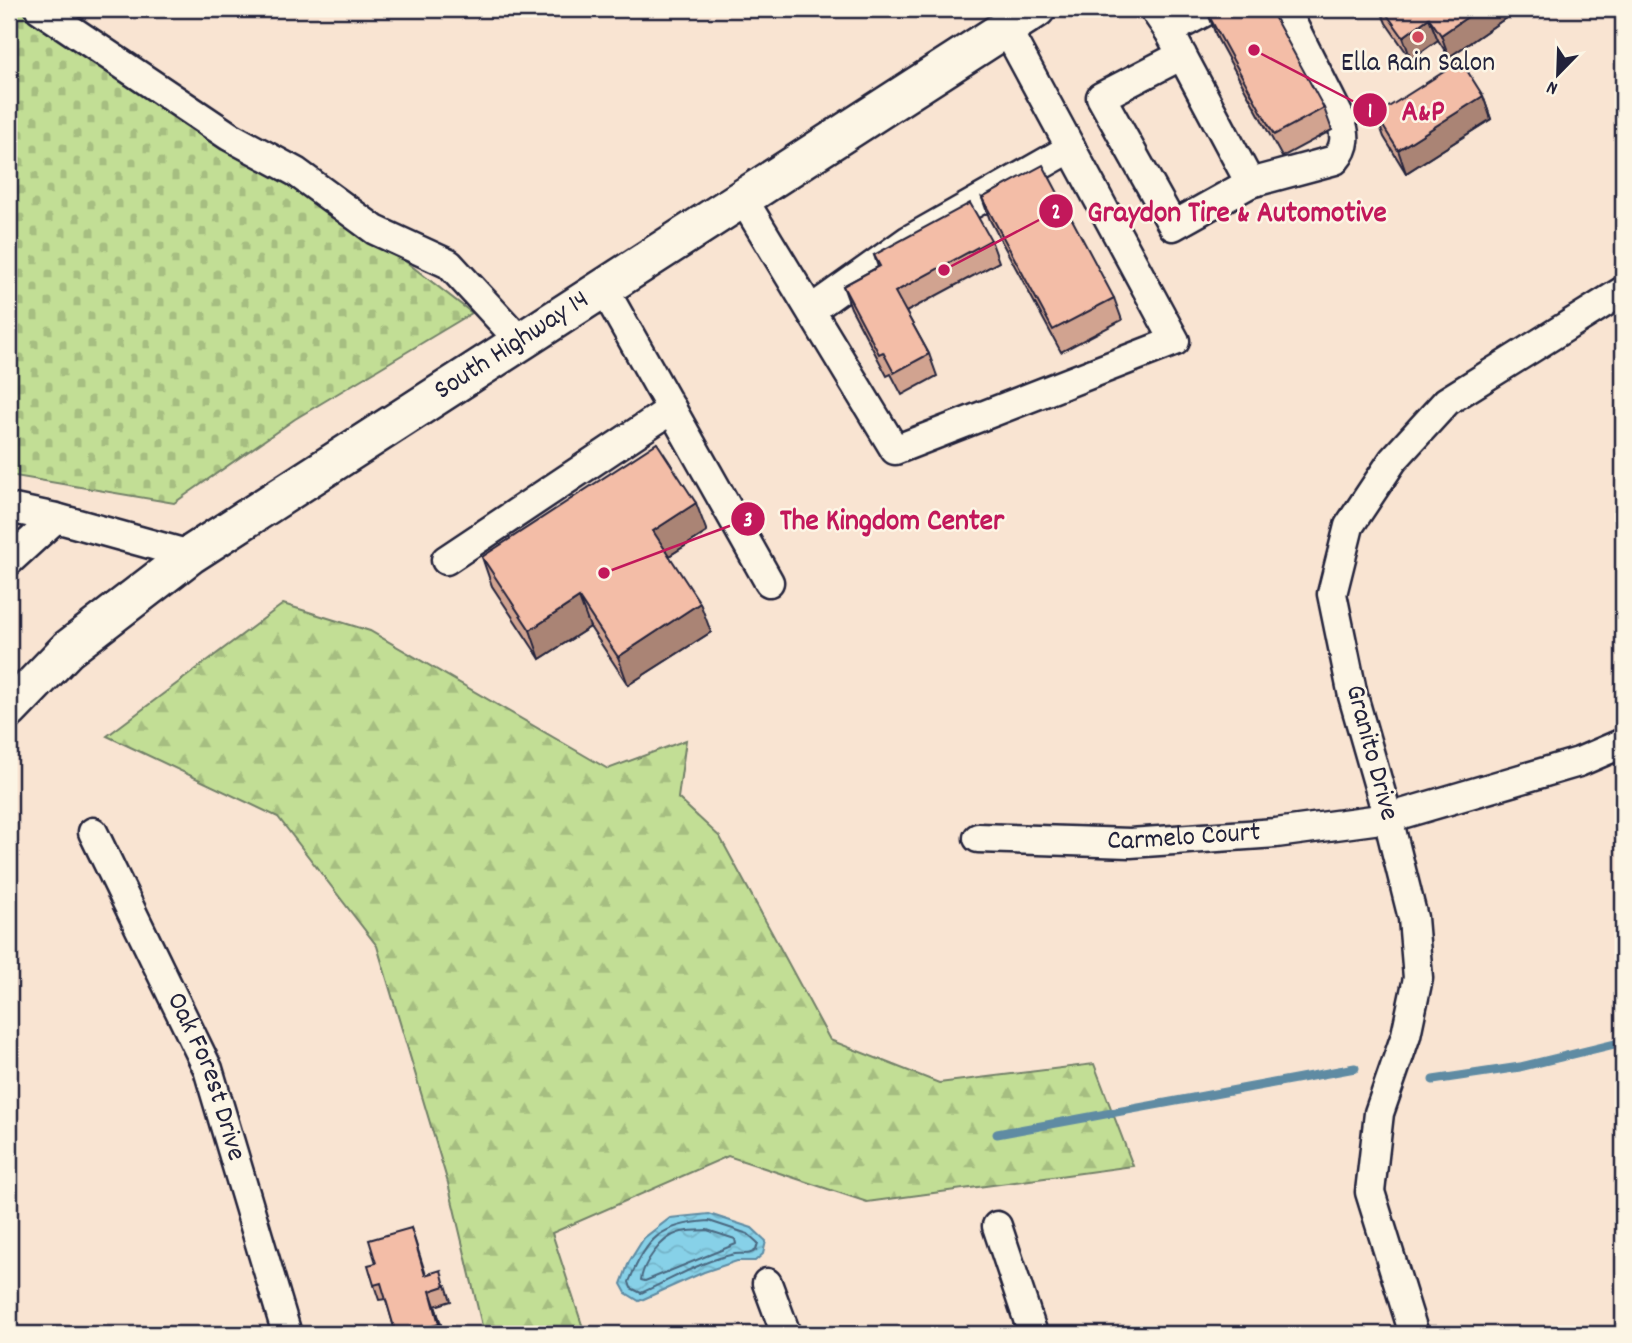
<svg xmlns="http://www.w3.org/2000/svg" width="1632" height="1343" font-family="Dekko,sans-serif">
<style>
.forest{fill:url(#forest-firs);stroke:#728068;stroke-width:2}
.cemetery{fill:url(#cemetery-stones);stroke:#728068;stroke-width:2}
.water{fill:url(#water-waves);stroke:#5f8ba3;stroke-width:2}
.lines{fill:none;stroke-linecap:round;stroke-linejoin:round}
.shore{stroke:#4a6880;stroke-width:2}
.stream{stroke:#5f8ba3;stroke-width:9}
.minor-casing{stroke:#22223b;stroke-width:33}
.major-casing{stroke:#22223b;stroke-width:42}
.minor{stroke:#fcf5e5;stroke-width:28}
.major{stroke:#fcf5e5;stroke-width:37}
.wall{fill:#d1a390;stroke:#22223b;stroke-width:2}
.shaded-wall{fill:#aa8475;stroke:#22223b;stroke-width:2}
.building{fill:#f3bda7;stroke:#22223b;stroke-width:2}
.poi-dot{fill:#d1495b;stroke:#fcf5e5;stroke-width:2.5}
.labels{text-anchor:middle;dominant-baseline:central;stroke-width:5;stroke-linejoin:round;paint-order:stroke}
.poi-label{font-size:28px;fill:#22223b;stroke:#fcf5e5}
.street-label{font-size:28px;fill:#22223b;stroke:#fcf5e5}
.leader{fill:none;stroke:#c2185b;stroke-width:2.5}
.callout-dot{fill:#c2185b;stroke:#fcf5e5;stroke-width:2.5}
.mark-label{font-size:21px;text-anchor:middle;font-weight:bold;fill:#fff}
.callout-label{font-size:30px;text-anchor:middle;font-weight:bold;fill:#c2185b;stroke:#fcf5e5;stroke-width:5;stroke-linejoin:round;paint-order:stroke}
</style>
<defs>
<pattern id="forest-firs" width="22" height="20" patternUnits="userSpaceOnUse" patternTransform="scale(1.75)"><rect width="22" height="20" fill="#c2de95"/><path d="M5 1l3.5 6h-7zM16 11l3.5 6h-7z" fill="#a6be81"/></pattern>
<pattern id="cemetery-stones" width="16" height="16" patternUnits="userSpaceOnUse" patternTransform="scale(1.75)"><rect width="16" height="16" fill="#c2de95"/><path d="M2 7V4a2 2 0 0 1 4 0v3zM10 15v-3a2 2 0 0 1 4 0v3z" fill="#a6be81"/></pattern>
<pattern id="water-waves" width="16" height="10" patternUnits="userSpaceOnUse" patternTransform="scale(1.75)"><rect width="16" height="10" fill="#87d1e8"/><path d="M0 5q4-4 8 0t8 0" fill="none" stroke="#74b3c8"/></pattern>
</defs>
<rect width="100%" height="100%" fill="#f9e4d2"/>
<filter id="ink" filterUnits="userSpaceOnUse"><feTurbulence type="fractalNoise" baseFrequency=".0143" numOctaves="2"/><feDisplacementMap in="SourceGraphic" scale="14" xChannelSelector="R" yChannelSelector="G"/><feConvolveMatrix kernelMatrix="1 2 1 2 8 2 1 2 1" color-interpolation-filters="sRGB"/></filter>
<g filter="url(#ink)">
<path class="forest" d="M 283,604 L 370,631 L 608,769 L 686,740 L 678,798 L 720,837 L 830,1040 L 939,1083 L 1094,1064 L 1133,1166 L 867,1202 L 728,1156 L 552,1233 L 585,1334 L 484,1334 L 448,1183 L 377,946 L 278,817 L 107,736 Z"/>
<path class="cemetery" d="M 9,9 L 27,9 L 365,230 L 472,313 L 295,419 L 174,503 L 9,475 Z"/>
<path class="water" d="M 709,1214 L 752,1228 L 766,1241 L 763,1254 L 755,1261 L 737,1261 L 704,1272 L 639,1301 L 626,1293 L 621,1284 L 629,1262 L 644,1238 L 670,1218 Z"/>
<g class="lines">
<g class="shore">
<path d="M 709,1221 L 748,1234 L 758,1243 L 756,1250 C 749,1256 744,1253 735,1254 C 703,1260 671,1280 641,1293 L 631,1288 L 629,1282 C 646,1238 661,1224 709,1221 Z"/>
<path d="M 707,1230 L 735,1239 L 736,1244 L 645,1281 L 641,1280 C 643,1263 661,1238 678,1233 C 687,1230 698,1231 707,1230 Z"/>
</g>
<g class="stream">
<path d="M 1433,1080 L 1520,1067 L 1623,1042"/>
<path d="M 997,1134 L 1355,1068"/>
</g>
<g class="minor-casing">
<g id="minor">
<path d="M 40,9 L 229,136 L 296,172 L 375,230 L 449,264 L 521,342"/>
<path d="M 1154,9 L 1169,31 L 1250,183 L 1173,226 L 1101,97 L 1182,55"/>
<path d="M 1169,31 L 1210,9"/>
<path d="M 1250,183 L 1335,160 C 1347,146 1346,135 1340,118 L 1285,9"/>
<path d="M 743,199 L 895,450 L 1175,341 L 1006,28"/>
<path d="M 604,289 L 769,582"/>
<path d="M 811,310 L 909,240 L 1071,148"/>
<path d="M 9,508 L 56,518 L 190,555"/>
<path d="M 446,560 L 672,409"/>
<path d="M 9,561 L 56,518"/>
<path id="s1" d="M 93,832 L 208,1069 L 287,1334"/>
<path id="s2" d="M 978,838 L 1130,843 L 1276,833 L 1388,818 L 1579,762 L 1623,743"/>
<path d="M 997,1226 L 1033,1334"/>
<path d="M 767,1283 L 786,1334"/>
<path d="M 1414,1334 L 1370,1192 L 1379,1113 L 1406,1035 L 1418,978 L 1413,918 L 1388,818 L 1353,696 L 1332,594 L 1349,526 L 1393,460 L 1447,401 L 1623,291"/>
</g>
</g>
<g class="major-casing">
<g id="major">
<path id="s3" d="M 9,710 L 68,649 L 190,555 L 1036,9"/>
</g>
</g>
<use href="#minor" class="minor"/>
<use href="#major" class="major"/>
</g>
<g class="wall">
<path d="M 1380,9 L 1516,9 L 1516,11 L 1449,57 L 1438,40 L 1411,59 L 1386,23 Z"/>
<path d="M 1209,16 L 1324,108 L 1332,130 L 1282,157 L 1217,38 Z"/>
<path d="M 1483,96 L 1491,119 L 1406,173 L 1384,137 L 1376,115 Z"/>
<path d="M 982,198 L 1114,298 L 1122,320 L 1061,352 L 990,220 Z"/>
<path d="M 991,240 L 999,262 L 906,312 L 929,354 L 937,376 L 902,395 L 891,374 L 887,376 L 851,308 L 843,286 L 878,267 L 874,255 Z"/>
<path d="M 707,532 L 669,556 L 711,632 L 628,685 L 590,627 L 540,659 L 492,586 L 482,557 Z"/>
<path d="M 411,1228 L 426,1275 L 446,1285 L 451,1301 L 435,1306 L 444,1334 L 396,1334 L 386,1299 L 379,1300 L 374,1285 L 376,1263 Z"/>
</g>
<g class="shaded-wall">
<path d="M 1479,9 L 1516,9 L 1516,11 L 1449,57 L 1441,35 Z"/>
<path d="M 1429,18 L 1438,40 L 1411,59 L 1403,37 Z"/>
<path d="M 1483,96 L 1491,119 L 1406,173 L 1398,150 Z"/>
<path d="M 696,503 L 707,532 L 664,559 L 653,531 Z"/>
<path d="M 579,598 L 590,627 L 540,659 L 530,630 Z"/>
<path d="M 700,603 L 711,632 L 628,685 L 618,657 Z"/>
<path d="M 430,1291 L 435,1306 L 444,1334 L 439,1324 Z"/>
</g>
<g class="building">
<path d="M 1222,9 L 1270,9 L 1324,108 L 1274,135 L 1209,16 Z"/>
<path d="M 1383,9 L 1479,9 L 1441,35 L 1429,18 L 1403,37 Z"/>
<path d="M 1461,61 L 1483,96 L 1398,150 L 1376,115 Z"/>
<path d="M 1043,165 L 1114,298 L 1053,330 L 982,198 Z"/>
<path d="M 970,203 L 991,240 L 895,292 L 929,354 L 894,373 L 883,352 L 879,354 L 843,286 L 880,266 L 874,255 Z"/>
<path d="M 657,443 L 696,503 L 653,531 L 700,603 L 618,657 L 579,598 L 530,630 L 482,557 Z"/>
<path d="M 411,1228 L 425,1275 L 441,1270 L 445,1286 L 430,1291 L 439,1324 L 404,1334 L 396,1334 L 381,1283 L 374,1285 L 368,1265 L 376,1263 L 369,1240 Z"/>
</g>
</g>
<circle class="poi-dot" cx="1418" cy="37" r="7"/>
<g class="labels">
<g class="poi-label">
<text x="1418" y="65">Ella Rain Salon</text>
</g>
<g class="street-label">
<text stroke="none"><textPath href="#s3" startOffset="623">South Highway 14</textPath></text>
<text transform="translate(1370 753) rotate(75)">Granito Drive</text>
<text stroke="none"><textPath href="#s2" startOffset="206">Carmelo Court</textPath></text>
<text stroke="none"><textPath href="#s1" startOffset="270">Oak Forest Drive</textPath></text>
</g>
</g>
<path class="leader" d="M1254 50L1370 110M944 270L1056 211M604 573L748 519"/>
<g class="callout-dot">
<circle cx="1254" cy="50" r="7"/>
<circle cx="944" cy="270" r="7"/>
<circle cx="604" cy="573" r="7"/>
<circle cx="1370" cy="110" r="18"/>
<circle cx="1056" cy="211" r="18"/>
<circle cx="748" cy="519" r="18"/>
</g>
<g class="mark-label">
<text x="1370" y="117">1</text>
<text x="1056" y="218">2</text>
<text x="748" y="526">3</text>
</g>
<g class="callout-label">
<text x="1423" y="120">A&amp;P</text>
<text x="1237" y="221">Graydon Tire &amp; Automotive</text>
<text x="892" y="529">The Kingdom Center</text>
</g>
<rect width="1632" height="1343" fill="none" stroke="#fcf5e5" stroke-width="35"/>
<rect x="18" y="18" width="1597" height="1308" fill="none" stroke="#22223b" stroke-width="2.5" filter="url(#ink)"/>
<g transform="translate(1558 74) rotate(203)" stroke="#fcf5e5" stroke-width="5" paint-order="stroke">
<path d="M0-5L12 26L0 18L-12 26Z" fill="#22223b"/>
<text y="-10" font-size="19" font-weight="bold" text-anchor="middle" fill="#22223b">N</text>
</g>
</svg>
